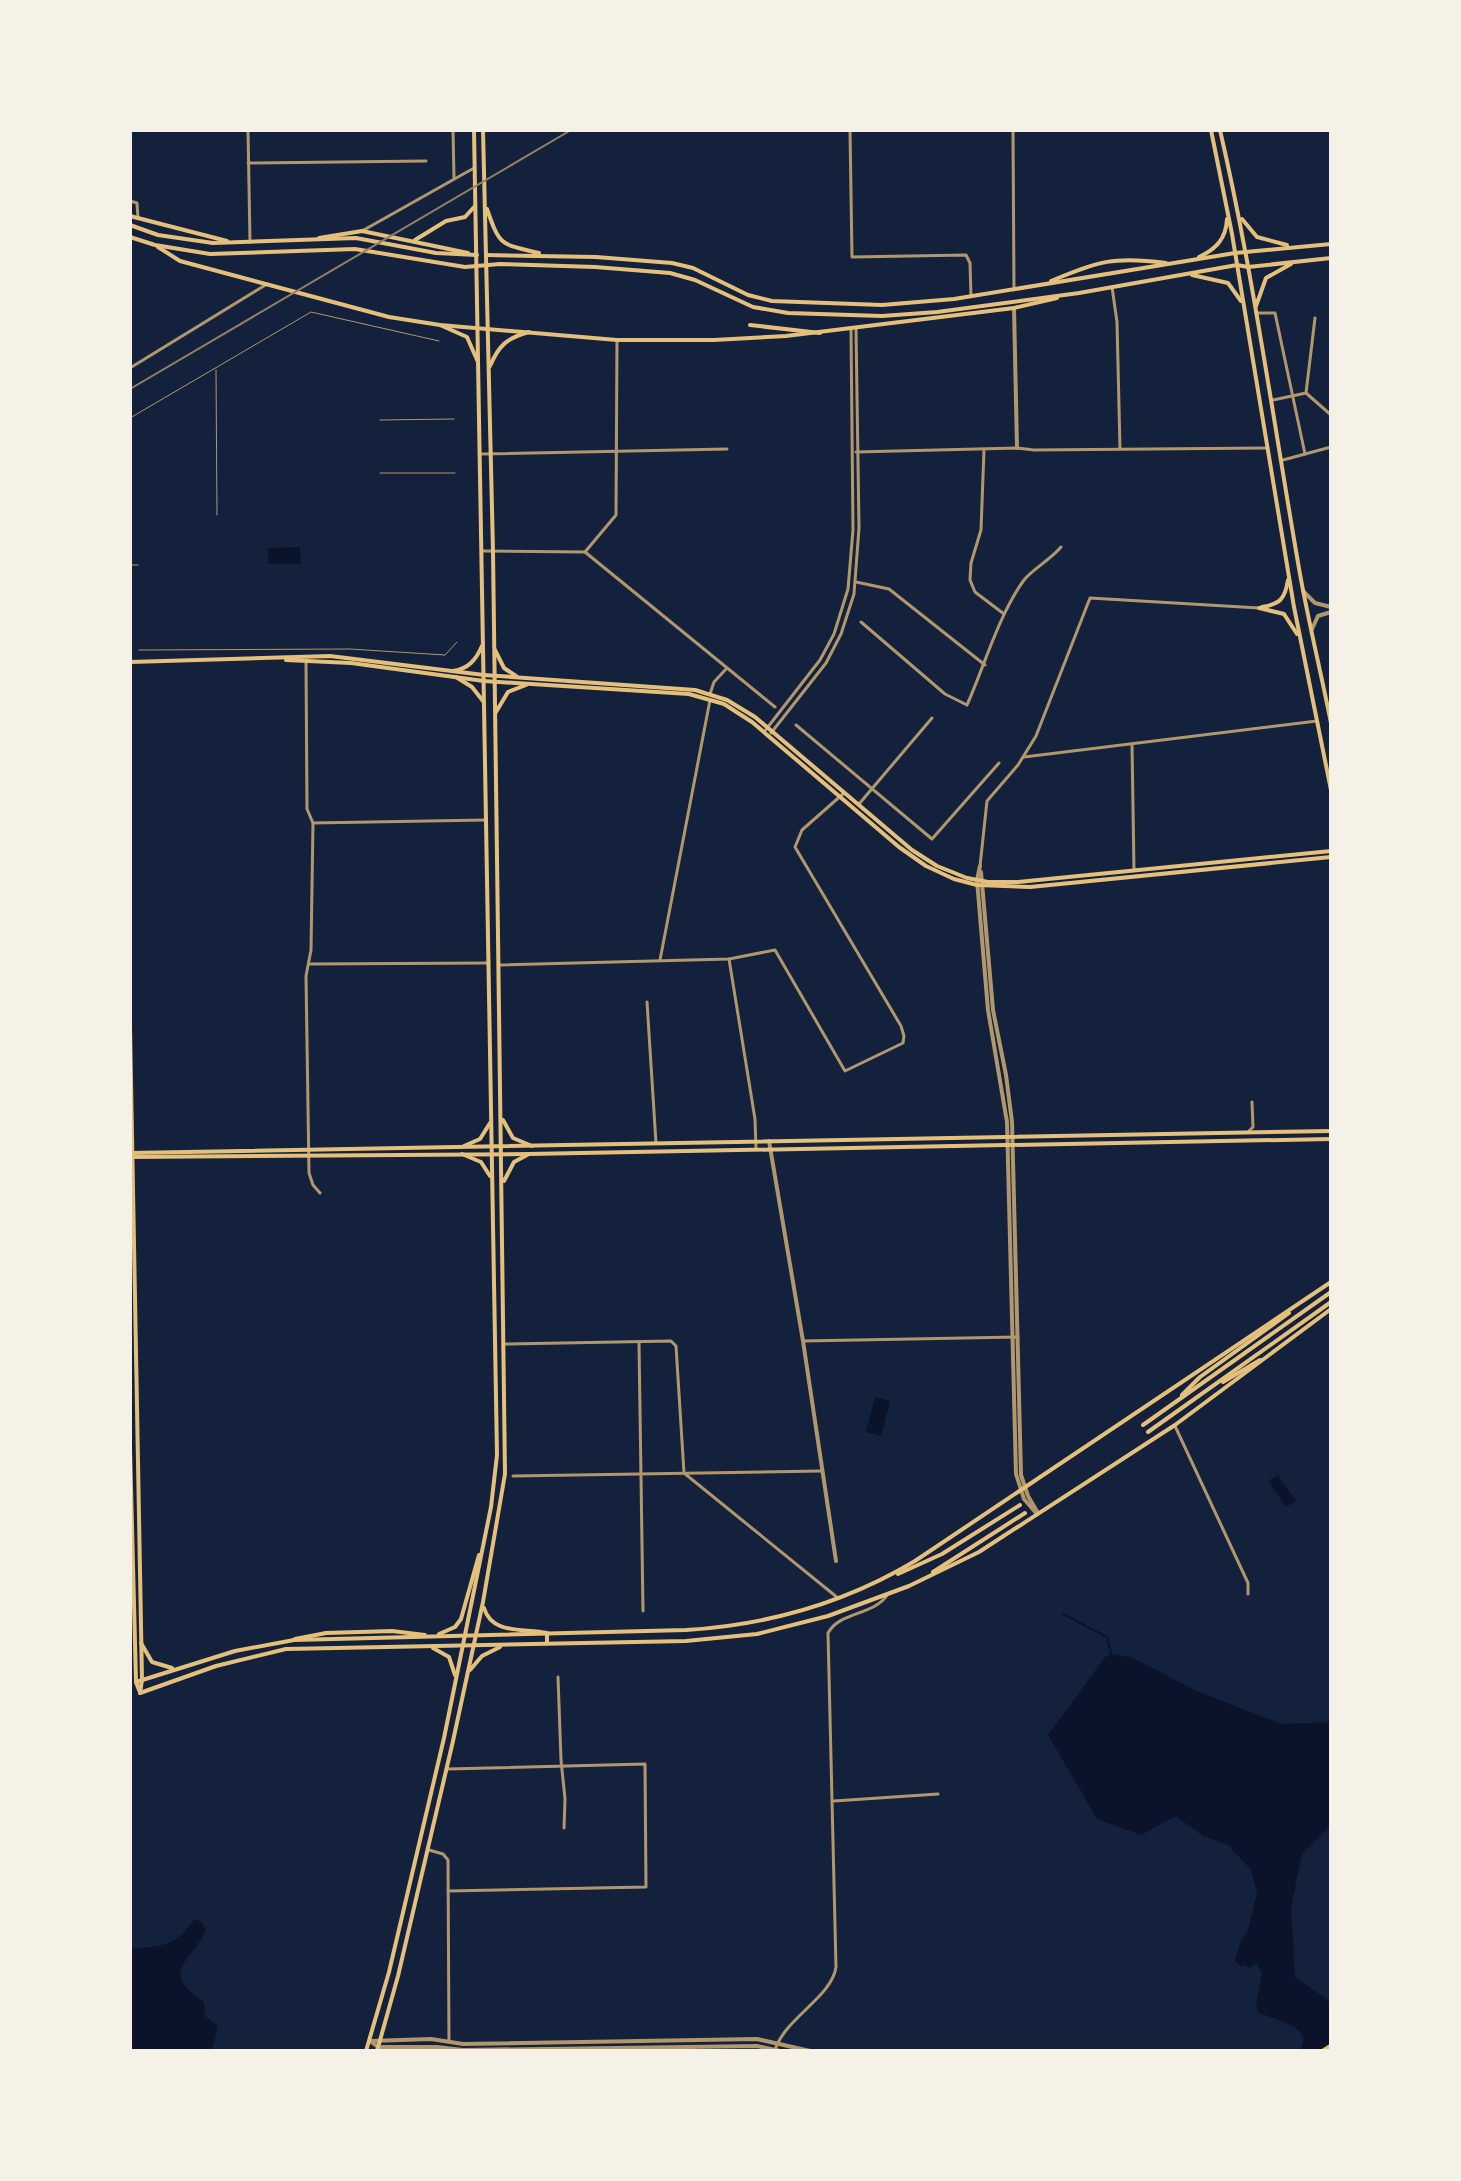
<svg xmlns="http://www.w3.org/2000/svg" width="1461" height="2181" font-family="Inter,sans-serif">
<style>
.water{fill:#0b132b}
.lines{fill:none;stroke-linecap:round;stroke-linejoin:round}
.stream{stroke:#0b132b;stroke-width:2}
.service{stroke:#b1986c;stroke-width:1}
.minor{stroke:#b1986c;stroke-width:3}
.tertiary{stroke:#b1986c;stroke-width:4}
.secondary{stroke:#e5c07b;stroke-width:4}
.primary{stroke:#e5c07b;stroke-width:4}
.trunk{stroke:#e5c07b;stroke-width:5}
.rail{stroke:#918062;stroke-width:2}
</style>
<rect width="100%" height="100%" fill="#14213d"/>
<g class="water">
<path d="M 300,547 L 301,564 L 268,564 L 268,548 Z"/>
<path d="M 875,1397 L 890,1401 L 881,1436 L 866,1432 Z"/>
<path d="M 1278,1475 L 1296,1501 L 1286,1507 L 1268,1481 Z"/>
<path d="M 1111,1654 L 1131,1657 L 1199,1692 L 1282,1724 L 1331,1722 L 1331,1825 L 1302,1854 L 1291,1908 L 1295,1977 L 1331,2002 L 1331,2051 L 1301,2051 C 1301,2047 1303,2042 1303,2038 C 1301,2024 1268,2017 1258,2013 L 1256,2005 L 1262,1972 L 1256,1963 L 1250,1968 L 1244,1965 L 1241,1967 L 1235,1961 L 1240,1942 L 1248,1930 L 1257,1893 L 1251,1870 L 1228,1845 L 1203,1836 L 1176,1816 L 1141,1835 L 1097,1819 L 1048,1735 L 1105,1657 Z"/>
<path d="M 194,1919 L 202,1922 L 206,1930 C 191,1963 158,1971 204,2002 L 205,2016 L 218,2026 L 212,2051 L 130,2051 L 130,1949 C 161,1946 176,1947 194,1919 Z"/>
</g>
<g class="lines">
<path class="stream" d="M 1063,1614 L 1107,1637 L 1111,1654"/>
<g class="service">
<path d="M 216,370 L 217,515"/>
<path d="M 130,418 L 311,312 L 439,341"/>
<path d="M 380,420 L 454,419"/>
<path d="M 380,473 L 455,473"/>
<path d="M 130,565 L 138,565"/>
<path d="M 139,650 L 350,649 L 445,655 L 457,642"/>
</g>
<g class="minor">
<path d="M 248,130 L 250,242"/>
<path d="M 453,130 L 454,178"/>
<path d="M 850,130 L 852,257 L 966,255 L 970,263 L 971,296"/>
<path d="M 1013,130 L 1014,290"/>
<path d="M 248,163 L 426,161"/>
<path d="M 130,201 L 137,203 L 138,218"/>
<path d="M 362,231 L 474,168"/>
<path d="M 1112,287 L 1117,322 L 1120,449"/>
<path d="M 1256,313 L 1275,313 L 1305,454"/>
<path d="M 1315,318 L 1306,393 L 1331,415"/>
<path d="M 130,368 L 267,284"/>
<path d="M 1273,400 L 1306,393"/>
<path d="M 984,450 L 981,530 L 971,563 L 970,580 L 975,592 L 1004,614"/>
<path d="M 856,452 L 1017,448 L 1034,450 L 1267,448"/>
<path d="M 482,454 L 727,449"/>
<path d="M 1283,460 L 1331,447"/>
<path d="M 483,551 L 585,552 L 775,707"/>
<path d="M 585,552 L 616,515 L 617,340"/>
<path d="M 856,582 L 889,589 L 985,665"/>
<path d="M 861,622 L 945,694 L 967,705 C 984,667 999,614 1024,580 C 1033,569 1050,560 1061,547"/>
<path d="M 306,660 L 307,809 L 313,823 L 311,950 L 306,976 L 309,1173 L 313,1185 L 320,1193"/>
<path d="M 710,694 L 714,682 L 727,668"/>
<path d="M 796,725 L 932,839 L 999,763"/>
<path d="M 764,732 L 820,660 L 834,634 L 848,589 L 853,530 L 851,330"/>
<path d="M 771,733 L 826,663 L 841,634 L 854,594 L 859,528 L 856,329"/>
<path d="M 1132,744 L 1134,870"/>
<path d="M 1024,757 L 1317,721"/>
<path d="M 859,804 L 932,718"/>
<path d="M 313,823 L 485,820"/>
<path d="M 980,866 L 987,801 L 1018,765 L 1036,736 L 1090,598 L 1259,608"/>
<path d="M 729,959 L 755,1119 L 756,1149"/>
<path d="M 660,960 L 710,700"/>
<path d="M 309,964 L 489,963"/>
<path d="M 499,965 L 729,959 L 775,950 L 845,1071 L 903,1043 L 904,1036 L 901,1026 L 795,847 L 802,830 L 844,793"/>
<path d="M 647,1002 L 656,1143"/>
<path d="M 1248,1132 L 1253,1127 L 1252,1102"/>
<path d="M 803,1341 L 1018,1337"/>
<path d="M 639,1343 L 643,1611"/>
<path d="M 505,1344 L 671,1341 L 676,1346 L 684,1473 L 838,1598"/>
<path d="M 1175,1426 L 1248,1583 L 1248,1594"/>
<path d="M 513,1476 L 821,1471"/>
<path d="M 558,1677 L 561,1760 L 565,1799 L 564,1828"/>
<path d="M 447,1769 L 645,1764 L 646,1887 L 448,1891"/>
<path d="M 834,1801 L 938,1794"/>
<path d="M 429,1850 L 443,1854 L 448,1860 L 449,2041"/>
<path d="M 775,2050 C 785,2018 832,1997 836,1967 L 828,1633 C 840,1611 874,1616 888,1594"/>
</g>
<g class="tertiary">
<path d="M 1014,308 L 1017,448"/>
<path d="M 1303,591 L 1315,603 L 1331,607"/>
<path d="M 1312,629 L 1318,616 L 1331,612"/>
<path d="M 980,866 L 977,880 L 988,1010 L 1007,1122 L 1016,1474 L 1024,1499 L 1037,1514"/>
<path d="M 981,872 L 993,1010 L 1006,1075 L 1012,1122 L 1021,1475 L 1028,1496 L 1038,1513"/>
<path d="M 769,1141 L 803,1341 L 836,1561"/>
<path d="M 370,2041 L 431,2039 L 463,2044 L 757,2039 L 810,2051"/>
<path d="M 370,2041 L 378,2047 L 437,2047 L 463,2050 L 757,2046 L 780,2051"/>
</g>
<g class="secondary">
<path d="M 130,216 L 227,241"/>
<path d="M 319,238 L 362,231 L 468,253"/>
<path d="M 415,240 L 446,221 L 465,217 L 475,206"/>
<path d="M 158,247 L 180,261 L 389,317 L 440,325 L 617,340 L 714,340 L 786,336 L 1014,308 L 1057,298"/>
<path d="M 286,660 L 351,663 L 484,681"/>
<path d="M 130,662 L 330,656 L 484,675"/>
<path d="M 130,1026 L 142,1680 L 140,1693"/>
<path d="M 130,1153 L 1331,1131"/>
<path d="M 130,1157 L 529,1154 L 1331,1139"/>
<path d="M 130,1448 L 136,1682 L 139,1690"/>
<path d="M 295,1639 L 326,1633 L 392,1631 L 425,1635"/>
</g>
<g class="primary">
<path d="M 1211,130 L 1232,234 L 1294,607 L 1331,790"/>
<path d="M 1220,130 C 1254,277 1274,426 1300,574 C 1309,624 1321,673 1331,723"/>
<path d="M 487,209 C 500,247 501,244 539,253"/>
<path d="M 1242,219 L 1257,237 L 1287,245"/>
<path d="M 130,225 L 158,235 L 213,243 L 356,238 L 436,253 L 477,255"/>
<path d="M 130,237 L 155,245 L 210,254 L 355,249 L 465,267 L 500,264 L 595,267 L 670,273 L 695,280 L 753,307 L 788,313 L 882,316 L 937,312 L 1079,293 L 1237,265 L 1248,267 L 1331,258"/>
<path d="M 486,255 L 596,257 L 672,263 L 693,268 L 748,295 L 772,301 L 882,305 L 954,299 L 1235,253 L 1331,244"/>
<path d="M 1199,257 C 1216,249 1226,239 1227,219"/>
<path d="M 1192,275 L 1228,283 L 1241,301"/>
<path d="M 1051,281 C 1099,261 1114,256 1166,263"/>
<path d="M 1256,306 L 1266,278 L 1291,264"/>
<path d="M 440,325 L 467,337 L 478,362"/>
<path d="M 750,325 L 820,333"/>
<path d="M 490,366 C 499,345 507,338 529,332"/>
<path d="M 1262,607 C 1280,604 1285,599 1288,580"/>
<path d="M 1259,608 L 1284,614 L 1297,634"/>
<path d="M 495,650 L 504,668 L 516,676"/>
<path d="M 453,671 C 468,669 476,660 482,646"/>
<path d="M 484,675 L 695,690 L 727,700 L 755,717 L 912,850 L 937,866 L 967,878 L 988,882 L 1018,882 L 1331,851"/>
<path d="M 456,677 L 472,687 L 483,701"/>
<path d="M 484,681 L 689,694 L 724,704 L 752,722 L 899,847 L 926,866 L 954,879 L 977,885 L 1030,887 L 1331,857"/>
<path d="M 496,712 L 508,692 L 526,685"/>
<path d="M 503,1120 L 513,1138 L 532,1146"/>
<path d="M 464,1146 L 480,1139 L 490,1123"/>
<path d="M 462,1154 L 481,1162 L 490,1176"/>
<path d="M 504,1181 L 514,1162 L 529,1154"/>
<path d="M 1223,1382 L 1260,1360"/>
<path d="M 1182,1395 L 1200,1377 L 1289,1313"/>
<path d="M 1143,1425 L 1331,1292"/>
<path d="M 1148,1432 L 1331,1302"/>
<path d="M 933,1572 L 1025,1513"/>
<path d="M 898,1574 L 942,1554 L 1020,1505"/>
<path d="M 484,1608 C 492,1635 524,1628 547,1633 L 547,1643"/>
<path d="M 439,1634 L 455,1627 L 461,1619 L 479,1555"/>
<path d="M 141,1643 L 152,1662 L 172,1668"/>
<path d="M 433,1648 L 449,1657 L 455,1675"/>
<path d="M 470,1670 L 482,1656 L 500,1647"/>
<path d="M 136,1682 L 235,1651 L 294,1640 L 686,1630 C 767,1625 845,1603 915,1561 L 1331,1282"/>
<path d="M 140,1693 L 216,1666 L 286,1649 L 686,1641 L 757,1634 L 828,1616 L 909,1586 L 979,1552 L 1175,1425 L 1331,1309"/>
<path d="M 366,2051 L 389,1972 L 444,1738 L 491,1507 L 497,1455 L 474,130"/>
<path d="M 377,2051 L 398,1976 L 453,1741 L 483,1602 L 505,1474 L 493,551 L 483,130"/>
</g>
<path class="trunk" d="M 1323,2051 L 1331,2046"/>
<path class="rail" d="M 130,389 L 571,130"/>
</g>
<rect width="1461" height="2181" fill="none" stroke="#f6f1e7" stroke-width="264"/>
</svg>
